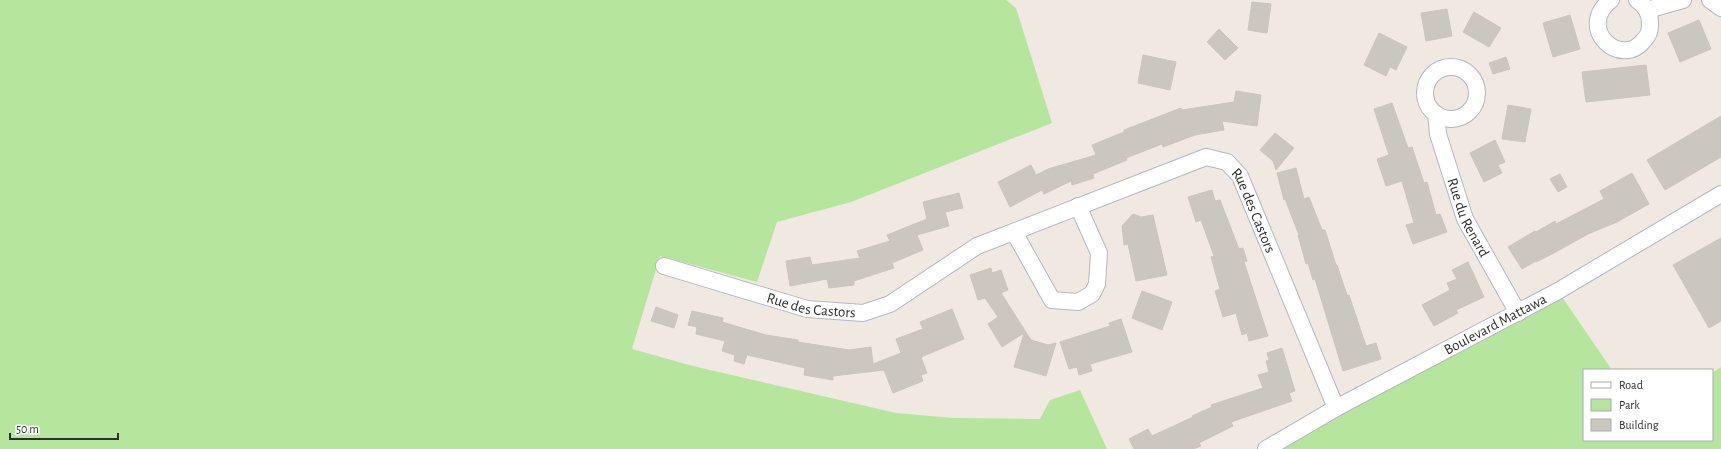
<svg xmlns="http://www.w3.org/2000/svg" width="1721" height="449" font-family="'Alegreya Sans',sans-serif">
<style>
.green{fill:#b6e59e}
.building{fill:#cbc7bf;stroke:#cbc5ba}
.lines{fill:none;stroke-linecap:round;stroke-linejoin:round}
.street-casing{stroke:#b4b7c1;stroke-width:18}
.street{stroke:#fff;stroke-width:16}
.labels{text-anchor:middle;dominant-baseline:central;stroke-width:3;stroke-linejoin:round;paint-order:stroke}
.street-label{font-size:15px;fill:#2e2e2e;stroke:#fff}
</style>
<rect width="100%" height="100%" fill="#efe9e1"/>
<g class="green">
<path d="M 0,0 L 1006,0 L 1016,8 L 1052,123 L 851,202 L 777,222 L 757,282 L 660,256 L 632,349 L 693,366 L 896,413 L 953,418 L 1040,419 L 1050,400 L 1080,390 L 1107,449 L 0,449 Z"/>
<path d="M 1558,291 L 1612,370 L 1584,370 L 1584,440 L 1712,440 L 1712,373 L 1721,367 L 1721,449 L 1266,449 Z"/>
</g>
<g class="building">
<path d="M 1252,2 L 1271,4 L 1267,33 L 1248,30 Z"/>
<path d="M 1447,9 L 1452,36 L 1426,41 L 1421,13 Z"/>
<path d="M 1474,12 L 1501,28 L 1489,47 L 1463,32 Z"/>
<path d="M 1570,15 L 1580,49 L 1553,57 L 1543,23 Z"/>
<path d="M 1699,20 L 1711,49 L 1680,62 L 1668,33 Z"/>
<path d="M 1219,29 L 1238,48 L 1225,60 L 1207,42 Z"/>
<path d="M 1379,33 L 1407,47 L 1396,70 L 1390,67 L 1386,76 L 1364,65 Z"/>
<path d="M 1143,55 L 1176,62 L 1170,90 L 1138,83 Z"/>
<path d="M 1506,57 L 1510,69 L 1493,74 L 1489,63 Z"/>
<path d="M 1646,65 L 1650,95 L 1586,102 L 1582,72 Z"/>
<path d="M 1236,91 L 1261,95 L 1257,126 L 1222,121 L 1224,130 L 1195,135 L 1163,147 L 1162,144 L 1126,158 L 1127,160 L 1093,174 L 1094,178 L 1072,185 L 1071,181 L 1044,194 L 1042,190 L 1010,207 L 998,182 L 1031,165 L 1036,175 L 1048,169 L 1096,155 L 1092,145 L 1124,132 L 1124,130 L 1181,108 L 1182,110 L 1234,102 Z"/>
<path d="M 1392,103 L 1408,148 L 1412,147 L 1424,183 L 1427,182 L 1436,215 L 1440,214 L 1447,232 L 1413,244 L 1406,225 L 1414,223 L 1402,181 L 1386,186 L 1377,159 L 1389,155 L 1374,109 Z"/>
<path d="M 1508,105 L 1531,109 L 1525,142 L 1502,139 Z"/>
<path d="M 1721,116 L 1721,157 L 1665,190 L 1647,160 Z"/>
<path d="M 1275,133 L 1294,148 L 1276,170 L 1273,161 L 1260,150 Z"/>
<path d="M 1495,140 L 1505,162 L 1498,165 L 1502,173 L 1484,182 L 1470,153 Z"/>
<path d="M 1296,168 L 1304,199 L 1309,197 L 1322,230 L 1325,230 L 1336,265 L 1337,265 L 1347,295 L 1349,295 L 1366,346 L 1376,343 L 1381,359 L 1343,371 L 1315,279 L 1313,280 L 1308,263 L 1306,264 L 1298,235 L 1299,235 L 1285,199 L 1284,200 L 1277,173 Z"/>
<path d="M 1632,173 L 1649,204 L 1617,222 L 1588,234 L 1554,253 L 1536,262 L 1536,261 L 1522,269 L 1508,247 L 1535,231 L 1536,232 L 1555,221 L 1556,224 L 1604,199 L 1600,191 Z"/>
<path d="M 1560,174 L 1567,187 L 1558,192 L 1550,179 Z"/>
<path d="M 1212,190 L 1215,201 L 1220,200 L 1239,249 L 1243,248 L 1247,261 L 1244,262 L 1268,336 L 1249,341 L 1247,333 L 1242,335 L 1236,313 L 1223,317 L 1215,291 L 1220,289 L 1211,257 L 1214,256 L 1201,220 L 1196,222 L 1188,197 Z"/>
<path d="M 959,193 L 963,208 L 945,212 L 949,226 L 917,235 L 923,250 L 892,263 L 894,268 L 854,281 L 854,285 L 829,288 L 827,279 L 790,286 L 786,261 L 810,257 L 812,265 L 860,258 L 857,251 L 890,241 L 887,235 L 927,219 L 923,202 Z"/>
<path d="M 1133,214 L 1141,217 L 1153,215 L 1167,275 L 1136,281 L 1128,244 L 1124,245 L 1122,226 Z"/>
<path d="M 1721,238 L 1721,321 L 1709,328 L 1673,265 Z"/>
<path d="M 1468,262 L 1484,297 L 1456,310 L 1458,313 L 1434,326 L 1422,305 L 1450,290 L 1447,283 L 1457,279 L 1452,270 Z"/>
<path d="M 991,268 L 992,273 L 1001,270 L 1008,290 L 1001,293 L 1031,340 L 1048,345 L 1056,343 L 1046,376 L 1014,367 L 1024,333 L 1002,347 L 988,324 L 998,317 L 985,298 L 978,300 L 970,275 Z"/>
<path d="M 1142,291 L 1172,302 L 1162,330 L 1132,318 Z"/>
<path d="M 656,307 L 678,315 L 674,328 L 651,321 Z"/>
<path d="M 952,309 L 964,339 L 921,357 L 927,373 L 921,375 L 923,381 L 893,393 L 884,370 L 833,376 L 833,380 L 804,375 L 805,368 L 747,355 L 744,364 L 734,361 L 735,355 L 722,351 L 725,341 L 696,334 L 697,327 L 688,325 L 692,311 L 723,318 L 722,322 L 766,335 L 798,340 L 798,342 L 849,350 L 871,347 L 873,364 L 901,353 L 896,339 L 923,329 L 920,322 Z"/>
<path d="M 1121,319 L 1132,352 L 1090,364 L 1092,371 L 1079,375 L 1077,367 L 1069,369 L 1060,342 L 1110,326 L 1109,323 Z"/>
<path d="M 1282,348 L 1295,391 L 1289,393 L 1292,401 L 1231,422 L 1233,426 L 1199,443 L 1201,446 L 1193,449 L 1134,449 L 1129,439 L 1148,429 L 1152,436 L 1193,417 L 1192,416 L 1212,407 L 1211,405 L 1263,388 L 1258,375 L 1269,372 L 1266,361 L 1269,360 L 1267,353 Z"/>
</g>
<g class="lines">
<g class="street-casing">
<g id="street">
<path d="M 1611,0 C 1575,28 1621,70 1644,40 C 1648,36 1650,31 1650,26 C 1651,15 1646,6 1637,0"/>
<path d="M 1710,0 L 1721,8"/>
<path d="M 1647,10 L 1683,0"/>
<circle cx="1451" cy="93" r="26"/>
<path id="s1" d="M 1436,114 L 1438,134 L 1465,219 L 1518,313"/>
<path d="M 1014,232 L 1052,300 L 1078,302 L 1092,294 L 1097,284 L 1099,253 L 1078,206"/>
<path id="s2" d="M 664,266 L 807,309 L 863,313 L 890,304 L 977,246 L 1206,157 L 1227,162 L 1240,176 L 1336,408"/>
<path id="s3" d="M 1266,449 L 1336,408 L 1558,291 L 1721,194"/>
</g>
</g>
<use href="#street" class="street"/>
</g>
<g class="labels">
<g class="street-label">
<text stroke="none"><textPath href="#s2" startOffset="662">Rue des Castors</textPath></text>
<text stroke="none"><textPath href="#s1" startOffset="109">Rue du Renard</textPath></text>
<text stroke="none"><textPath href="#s2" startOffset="153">Rue des Castors</textPath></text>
<text stroke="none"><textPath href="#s3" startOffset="261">Boulevard Mattawa</textPath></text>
</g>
</g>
<rect x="1583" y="369" width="130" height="72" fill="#ffffff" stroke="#ababab"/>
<rect x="1591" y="382" width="20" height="6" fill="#ffffff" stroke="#ababab"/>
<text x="1619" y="389" font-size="12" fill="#2e2e2e">Road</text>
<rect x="1591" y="399" width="20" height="12" fill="#b6e59e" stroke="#ababab"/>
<text x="1619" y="409" font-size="12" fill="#2e2e2e">Park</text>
<rect x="1591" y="419" width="20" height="12" fill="#cbc7bf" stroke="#ababab"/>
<text x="1619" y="429" font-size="12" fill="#2e2e2e">Building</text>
<path d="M10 433v6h108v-6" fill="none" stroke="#2e2e2e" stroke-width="2"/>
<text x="16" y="433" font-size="12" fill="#2e2e2e" stroke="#ffffff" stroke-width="3" paint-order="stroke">50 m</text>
</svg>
